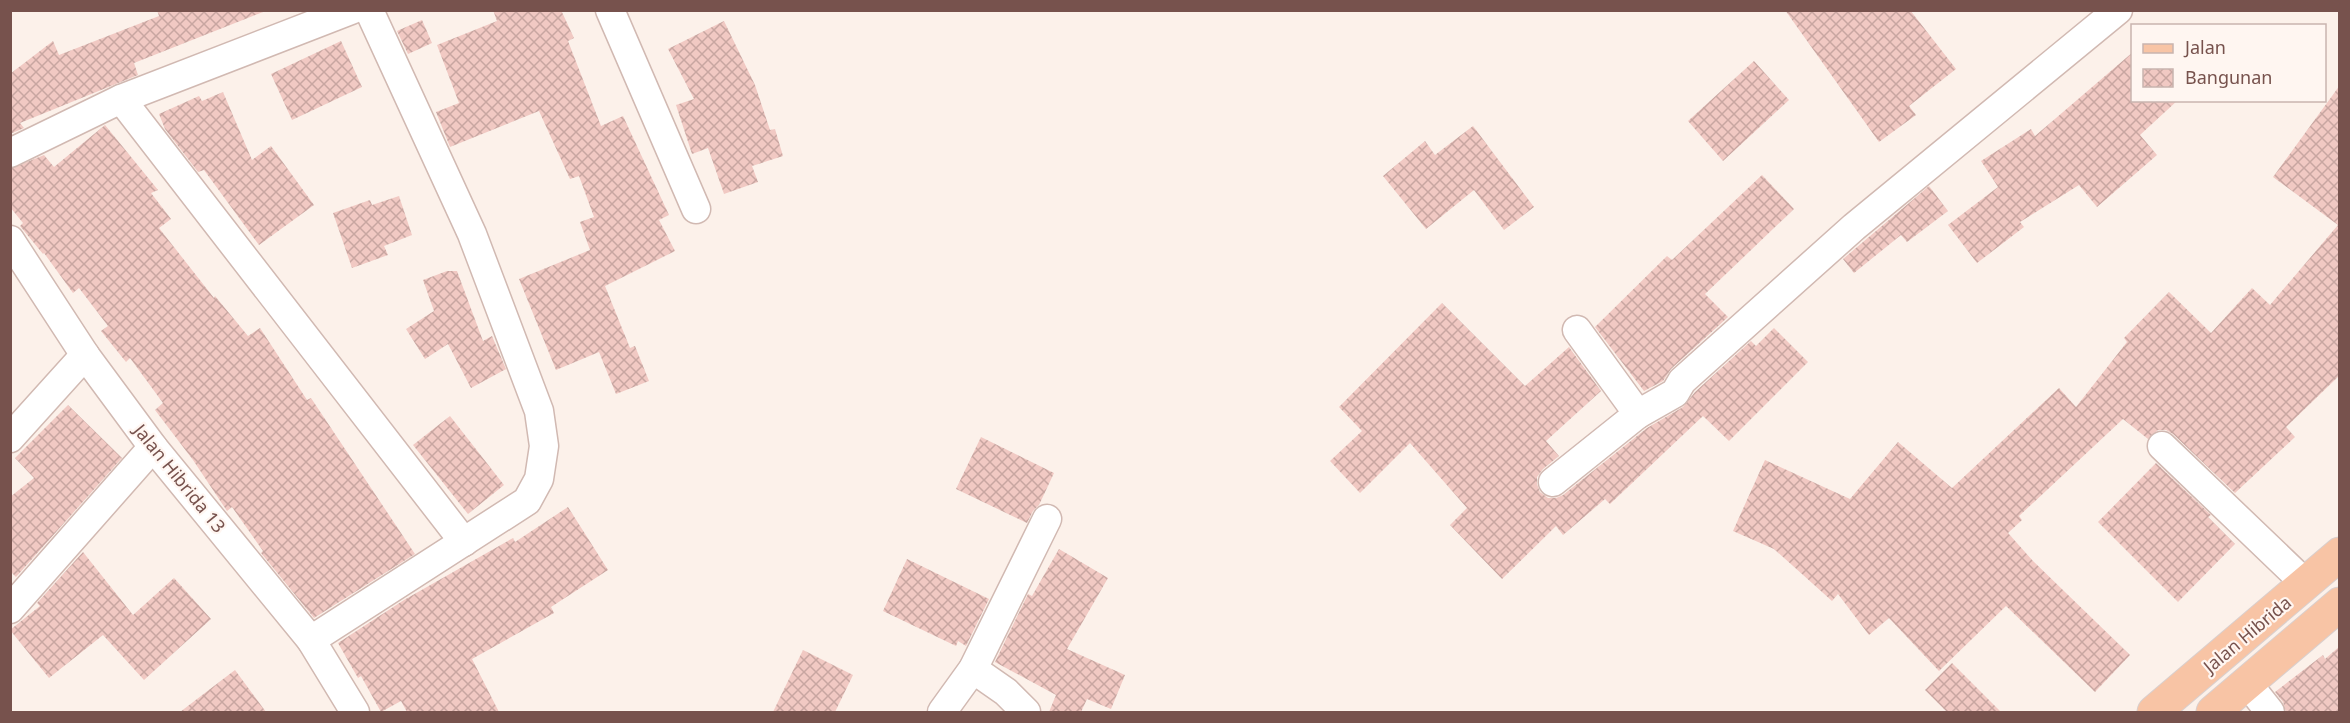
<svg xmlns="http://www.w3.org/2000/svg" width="2350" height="723" font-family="'Noto Sans',sans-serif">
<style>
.building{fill:url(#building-cross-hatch)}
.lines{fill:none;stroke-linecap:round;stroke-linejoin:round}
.street-casing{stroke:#d1b9b2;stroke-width:31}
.primary-casing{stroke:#d9cfcd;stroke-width:35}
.street{stroke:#fff;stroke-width:28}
.primary{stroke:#f8c4a5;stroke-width:33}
.labels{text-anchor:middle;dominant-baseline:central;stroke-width:4.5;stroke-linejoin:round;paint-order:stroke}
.street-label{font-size:18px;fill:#77524d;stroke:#fff6f1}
</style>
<defs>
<pattern id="building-cross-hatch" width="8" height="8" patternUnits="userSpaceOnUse" patternTransform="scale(1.5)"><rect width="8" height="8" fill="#f1c9c3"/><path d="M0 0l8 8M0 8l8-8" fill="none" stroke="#c8a6a1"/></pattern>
</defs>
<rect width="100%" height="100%" fill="#fcf1ea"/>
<g class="building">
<path d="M 157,10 L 263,12 L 134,63 L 138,75 L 20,123 L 24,128 L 10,134 L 10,74 L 53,41 L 59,55 L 159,16 Z"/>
<path d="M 493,10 L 561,10 L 574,38 L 568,41 L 601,126 L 623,116 L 669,215 L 659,220 L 675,251 L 605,286 L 630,348 L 635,346 L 649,381 L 616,394 L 599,352 L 556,370 L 519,279 L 590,250 L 580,222 L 594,217 L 579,176 L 570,179 L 539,111 L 450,147 L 436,112 L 459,103 L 437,45 L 497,21 Z"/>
<path d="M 1785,10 L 1910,10 L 1956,69 L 1909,106 L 1916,115 L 1879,142 Z"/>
<path d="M 422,20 L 432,43 L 408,54 L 397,31 Z"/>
<path d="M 724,21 L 755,85 L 770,130 L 775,129 L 783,156 L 752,166 L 758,182 L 724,194 L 708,148 L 692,154 L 676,105 L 694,99 L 668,49 Z"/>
<path d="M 341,41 L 362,87 L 292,120 L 271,74 Z"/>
<path d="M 2133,52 L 2133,100 L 2178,100 L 2140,135 L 2157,155 L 2097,207 L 2079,185 L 2020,222 L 2024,227 L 1977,263 L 1948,225 L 1998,187 L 1981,161 L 2031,129 L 2035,136 Z"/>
<path d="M 1754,61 L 1789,100 L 1723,161 L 1688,121 Z"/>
<path d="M 2340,85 L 2340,375 L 2286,427 L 2295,437 L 2235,493 L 2173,434 L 2166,430 L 2158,430 L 2148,439 L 2123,419 L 2019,516 L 2022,520 L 2008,533 L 2033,561 L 2130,655 L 2095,692 L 2006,606 L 1939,671 L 1889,618 L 1869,635 L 1838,594 L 1832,601 L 1774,549 L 1733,531 L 1765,460 L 1850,499 L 1898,442 L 1952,488 L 2059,388 L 2076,407 L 2127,342 L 2124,338 L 2169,292 L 2211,333 L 2252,288 L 2270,305 L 2338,225 L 2273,177 Z"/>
<path d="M 223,92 L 252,160 L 271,146 L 314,205 L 259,245 L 204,170 L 198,172 L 165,129 L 159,114 L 199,96 L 202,101 Z"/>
<path d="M 105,125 L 158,190 L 151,193 L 171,219 L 159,228 L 214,298 L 215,296 L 248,336 L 260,328 L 307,400 L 311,398 L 415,554 L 314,618 L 261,553 L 263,551 L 232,507 L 227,511 L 193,460 L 155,410 L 163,403 L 130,358 L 126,362 L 101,331 L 108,326 L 79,288 L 73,293 L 44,253 L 43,254 L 20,226 L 23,223 L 10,207 L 10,169 L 44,155 L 54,167 Z"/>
<path d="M 1473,126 L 1534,207 L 1504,230 L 1474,190 L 1426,229 L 1383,176 L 1425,141 L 1435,155 Z"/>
<path d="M 1762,175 L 1794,209 L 1705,294 L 1728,317 L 1671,369 L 1663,381 L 1644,391 L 1595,327 L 1667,256 L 1672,260 Z"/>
<path d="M 1929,186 L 1948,211 L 1907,242 L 1901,235 L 1854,273 L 1843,259 Z"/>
<path d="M 399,196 L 412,235 L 384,246 L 388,255 L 352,268 L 333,213 L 370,200 L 372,205 Z"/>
<path d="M 447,271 L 457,271 L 483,341 L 492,336 L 506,369 L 471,388 L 448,344 L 425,359 L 406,329 L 434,311 L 423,280 Z"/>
<path d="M 1442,303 L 1525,386 L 1569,347 L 1601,391 L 1546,441 L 1559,456 L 1543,469 L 1537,477 L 1537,484 L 1540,492 L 1548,498 L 1556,498 L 1563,495 L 1647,428 L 1683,407 L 1695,392 L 1751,341 L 1756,346 L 1774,328 L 1808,362 L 1729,441 L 1703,416 L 1610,504 L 1605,499 L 1563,535 L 1556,526 L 1502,579 L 1450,525 L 1467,508 L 1410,443 L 1360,493 L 1330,461 L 1362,431 L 1339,407 Z"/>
<path d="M 68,405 L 122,458 L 16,577 L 10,571 L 10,497 L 34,478 L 15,458 Z"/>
<path d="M 450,416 L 504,485 L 468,514 L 413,445 Z"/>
<path d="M 981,437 L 1054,473 L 1039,505 L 1033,511 L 1027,523 L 956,489 Z"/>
<path d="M 2156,463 L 2211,515 L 2208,517 L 2235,544 L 2178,602 L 2098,522 Z"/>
<path d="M 568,507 L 608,570 L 551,607 L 554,613 L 472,659 L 499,712 L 407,712 L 401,701 L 381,712 L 361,676 L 358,678 L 338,643 L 404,600 L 513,538 L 515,542 Z"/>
<path d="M 1059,549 L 1108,578 L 1067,649 L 1125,675 L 1111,709 L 1087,699 L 1081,712 L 1049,712 L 1056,695 L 995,662 L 1028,594 L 1032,596 Z"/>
<path d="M 83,552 L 133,615 L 174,578 L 211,619 L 144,680 L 103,635 L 49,678 L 10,630 L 40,606 L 37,603 Z"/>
<path d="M 907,559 L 989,599 L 966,646 L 958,641 L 956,646 L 883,611 Z"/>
<path d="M 2340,646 L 2340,712 L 2286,712 L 2283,702 L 2275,692 L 2323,655 L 2325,659 Z"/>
<path d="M 803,650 L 853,675 L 835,712 L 773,712 Z"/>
<path d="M 1952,663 L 2001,712 L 1947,712 L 1925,690 Z"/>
<path d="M 235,670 L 266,712 L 180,712 Z"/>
</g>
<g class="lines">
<g class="street-casing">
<g id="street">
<path d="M 610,10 L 696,209"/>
<path d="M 121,99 L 464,542"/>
<path d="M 10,153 L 121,99 L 351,10"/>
<path d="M 10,240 L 85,355 L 153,447 L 311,640 L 355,712"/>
<path d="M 1577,330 L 1638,414 L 1675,393 L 1682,381 L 1854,227 L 2118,10"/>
<path d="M 10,438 L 85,355"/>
<path d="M 2162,446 L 2306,584"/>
<path d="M 1553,482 L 1638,414"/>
<path d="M 10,609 L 153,447"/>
<path d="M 311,640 L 527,501 L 539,479 L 544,446 L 539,411 L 472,234 L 369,10"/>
<path d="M 973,669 L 1006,692 L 1026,712"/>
<path d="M 2247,683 L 2270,712"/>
<path d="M 942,712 L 973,669 L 1047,519"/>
</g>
</g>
<g class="primary-casing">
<g id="primary">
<path d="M 2154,712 L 2340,554"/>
<path d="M 2213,712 L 2340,604"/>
</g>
</g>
<use href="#street" class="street"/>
<use href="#primary" class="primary"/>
</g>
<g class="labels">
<g class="street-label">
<text transform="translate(180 478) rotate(51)">Jalan Hibrida 13</text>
<text transform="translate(2247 634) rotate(-40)">Jalan Hibrida</text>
</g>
</g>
<rect width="2350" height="723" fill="none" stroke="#77524d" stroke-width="24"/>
<rect x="2131" y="24" width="195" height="78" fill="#fff6f1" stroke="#c9b4af" stroke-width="1.5"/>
<rect x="2143" y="44" width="30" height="9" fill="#f8c4a5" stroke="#c9b4af" stroke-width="1.5"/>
<text x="2185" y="54" font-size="18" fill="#77524d">Jalan</text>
<rect x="2143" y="69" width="30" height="18" fill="url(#building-cross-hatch)" stroke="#c9b4af" stroke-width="1.5"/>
<text x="2185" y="84" font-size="18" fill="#77524d">Bangunan</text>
</svg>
